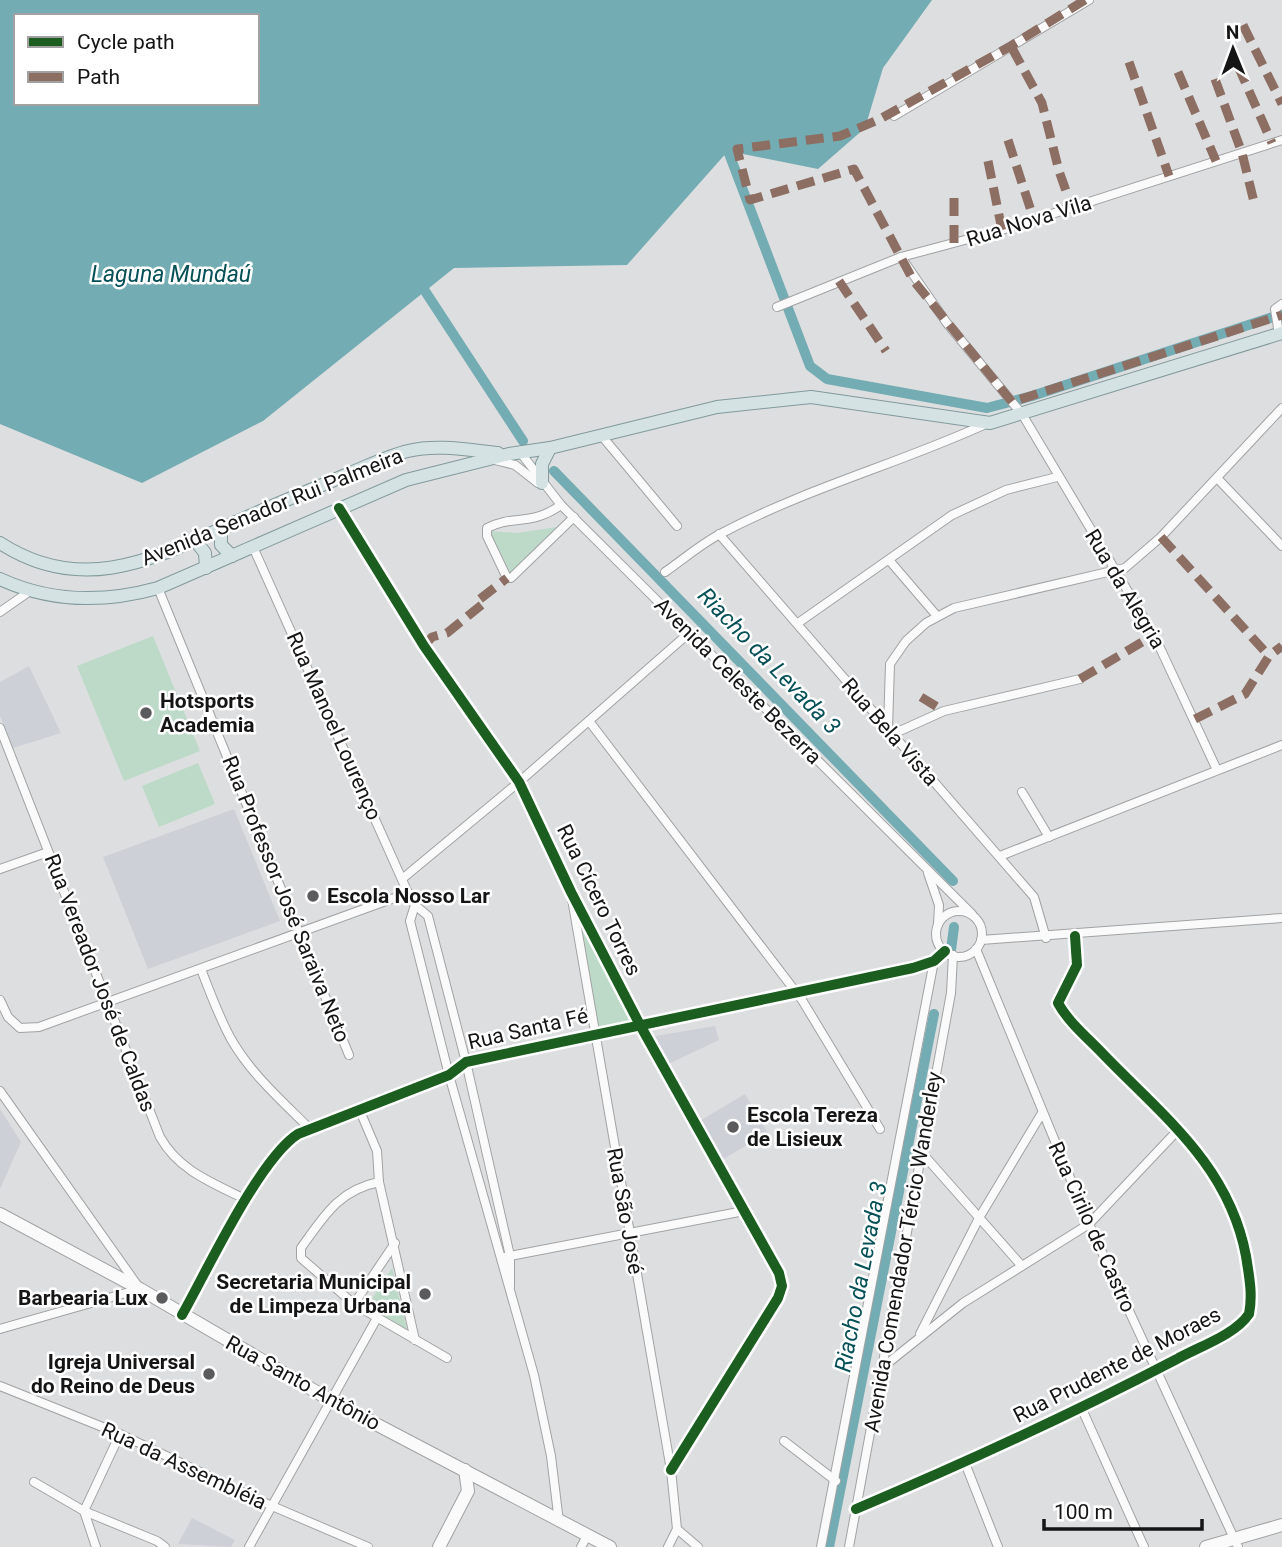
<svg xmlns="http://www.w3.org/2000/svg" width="1282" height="1547" font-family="Roboto,sans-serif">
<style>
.built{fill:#cdd0d7}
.green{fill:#bddac9}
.water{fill:#74acb3;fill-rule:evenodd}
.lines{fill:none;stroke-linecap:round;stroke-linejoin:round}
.canal{stroke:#74acb3;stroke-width:10}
.street-casing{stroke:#a1a2a3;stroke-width:10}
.secondary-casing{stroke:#a1a2a3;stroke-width:14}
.primary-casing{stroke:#829a9c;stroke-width:14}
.street{stroke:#fafafa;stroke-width:8}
.secondary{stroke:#fafafa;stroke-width:12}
.primary{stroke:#d5e2e3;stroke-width:12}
.quiet{stroke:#8d6e63;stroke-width:9;stroke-dasharray:18 9;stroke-linecap:butt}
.cycleway-casing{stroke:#fff;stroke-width:15}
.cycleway{stroke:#1b5e20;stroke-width:10}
.poi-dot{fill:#5b5b5d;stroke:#fff;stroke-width:2.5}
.labels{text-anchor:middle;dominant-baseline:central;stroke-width:5;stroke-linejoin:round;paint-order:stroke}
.street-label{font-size:21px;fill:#151516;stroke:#fff}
.poi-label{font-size:21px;font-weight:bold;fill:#151516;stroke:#fff;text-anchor:start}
.water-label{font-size:23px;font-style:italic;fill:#054f56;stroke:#fff}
</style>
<rect width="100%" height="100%" fill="#dddee0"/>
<g class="built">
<path d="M 29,666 L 61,733 L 13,748 L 0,716 L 0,682 Z"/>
<path d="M 234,809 L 280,921 L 148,969 L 103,857 Z"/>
<path d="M 715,1026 L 719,1040 L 666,1065 L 653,1039 L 655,1036 Z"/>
<path d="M 745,1094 L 768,1133 L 720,1161 L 698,1122 Z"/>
<path d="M 0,1109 L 21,1142 L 0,1189 Z"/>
<path d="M 192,1518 L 235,1540 L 231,1547 L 178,1544 Z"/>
</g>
<g class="green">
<path d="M 564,526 L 511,580 L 489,531 L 517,533 Z"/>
<path d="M 153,636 L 200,751 L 124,781 L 77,666 Z"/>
<path d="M 198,763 L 215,804 L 159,827 L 142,786 Z"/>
<path d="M 579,917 L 634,1020 L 596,1029 Z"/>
<path d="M 392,1268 L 409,1338 L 364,1311 Z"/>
</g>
<path class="water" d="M 0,0 L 932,0 L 883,68 L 865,128 L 818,169 L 728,151 L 627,265 L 454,268 L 263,421 L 142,483 L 0,424 ZM 16,16 L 257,16 L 257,103 L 16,103 Z"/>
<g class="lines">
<g class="canal">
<path d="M 728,151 L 810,366 L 827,379 L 987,408 L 1032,396 L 1282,314"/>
<path d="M 425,291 L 523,441"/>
<path d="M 554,471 L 953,881"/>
<path d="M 951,950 L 954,927"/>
<path d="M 829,1547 L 934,1014"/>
</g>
<g class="street-casing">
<g id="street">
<path d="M 894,116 L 1089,0"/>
<path d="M 901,257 L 946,322 L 1022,414 L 1154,635 L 1217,770"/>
<path d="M 777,307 L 901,257 L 1002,230 L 1282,140"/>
<path d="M 1279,334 L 1275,309 L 1282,304"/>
<path d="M 601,435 L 677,526"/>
<path d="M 520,452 L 561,505 L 972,914"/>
<path d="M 495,460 L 515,465 L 538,483"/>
<path d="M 1217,478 L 1282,546"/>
<path d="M 561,505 C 530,527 514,514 487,528 L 487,536 L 507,578 L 511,578 L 574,517"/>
<path d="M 339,508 L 424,646 L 519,782 L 571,892 L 640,1025 L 779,1273 L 782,1286 L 778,1298 L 671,1470"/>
<path d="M 719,534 L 1034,897 L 1046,938"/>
<path d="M 253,547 L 408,893 L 415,905 L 428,916 L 466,1062 L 510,1256 L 510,1286"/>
<path d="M 889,560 L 937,616"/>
<path d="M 665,572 C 684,559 702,543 722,533 C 807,488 901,463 988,423"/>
<path d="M 158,588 L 349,1055"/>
<path d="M 0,612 L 30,591"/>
<path d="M 798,623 L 952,515 L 1006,490 L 1057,477"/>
<path d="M 589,721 L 802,1000 L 880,1129"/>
<path d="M 0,728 L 160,1137 C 179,1171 213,1183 247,1200"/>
<path d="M 888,728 L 890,664 L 906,641 L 926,623 L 954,608 L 1125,568 L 1161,537 L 1282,408"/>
<path d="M 893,734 L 944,711 L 1080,679"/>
<path d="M 1022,792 L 1049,837"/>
<path d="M 1000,856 L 1282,745"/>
<path d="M 0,869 L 48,852"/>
<path d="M 928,873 L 939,905 L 938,925"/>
<path d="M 402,879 L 519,782 L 689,633"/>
<path d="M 572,899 L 671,1470 L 677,1529 L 668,1547"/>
<path d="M 415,905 L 410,921 L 449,1075 L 534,1375 L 551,1456 L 559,1522"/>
<circle cx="959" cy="934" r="23"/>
<path d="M 981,940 L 1282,918"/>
<path d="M 976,949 L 1089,1224 L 1238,1547"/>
<path d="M 201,969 C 210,993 219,1017 231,1039 C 251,1074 282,1101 310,1129"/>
<path d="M 0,1000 L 8,1017 L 20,1028 L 39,1027 L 408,893"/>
<path d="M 0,1091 L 140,1289 L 0,1329"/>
<path d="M 360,1111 L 377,1151 L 379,1182 L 415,1340"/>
<path d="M 922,1153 L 1021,1265"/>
<path d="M 379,1182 C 339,1190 324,1216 301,1248 L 301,1258 L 354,1304 L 447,1358"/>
<path d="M 505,1257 L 744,1211"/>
<path d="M 354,1304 L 395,1243"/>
<path d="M 182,1315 C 207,1271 259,1159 298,1134 L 449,1075 L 466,1062 L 913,968 L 934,961 L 945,951"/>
<path d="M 920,1334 L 979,1218 L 1042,1113"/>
<path d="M 883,1367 L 963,1303 L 1089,1224 L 1177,1131"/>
<path d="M 0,1386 L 120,1434 L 272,1506 L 368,1547"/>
<path d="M 1081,1407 L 1144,1547"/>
<path d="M 784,1441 L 836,1481"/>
<path d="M 965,1463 L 998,1547"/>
<path d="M 34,1482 L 84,1511 L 157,1541 L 165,1547"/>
<path d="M 856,1509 C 965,1463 1072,1414 1177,1359 C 1198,1347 1235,1335 1249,1314 C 1253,1294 1249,1276 1246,1256 C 1229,1166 1164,1117 1104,1055 C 1089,1039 1069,1023 1058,1003 L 1077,965 L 1075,936"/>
<path d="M 677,1529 L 698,1547"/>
<path d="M 96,1547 L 84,1511 L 120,1434"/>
<path d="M 249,1547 L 377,1318"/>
<path d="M 581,1547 L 587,1536"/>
<path d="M 821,1547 L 934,961"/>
<path d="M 849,1547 L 951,993 L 953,955"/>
</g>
</g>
<g class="secondary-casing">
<g id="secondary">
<path d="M 0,1214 L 140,1289 L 332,1401 L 610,1547"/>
<path d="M 439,1547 L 468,1491 L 465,1470"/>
<path d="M 1206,1547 L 1282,1525"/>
</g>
</g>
<g class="primary-casing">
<g id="primary">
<path d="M 542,483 L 542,464 L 550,448"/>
<path d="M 221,529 L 221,545 L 232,556"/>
<path d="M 195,540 L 205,553 L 206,568"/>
<path d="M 0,543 C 83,597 156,558 236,522 C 273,505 311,490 348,474 C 368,466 387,456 408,451 C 437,444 468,450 498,453"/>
<path d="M 0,579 C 52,603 104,603 158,588 L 406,480 L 509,454 L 550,448 L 717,407 L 811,397 L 990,423 L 1282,333"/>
</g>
</g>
<use href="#street" class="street"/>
<use href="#secondary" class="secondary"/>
<use href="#primary" class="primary"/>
<g class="quiet">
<path d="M 1085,0 L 1009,47 L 880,119 L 840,136 L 737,149 L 750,200 L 854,169 L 913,280 L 1012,402 L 1282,315"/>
<path d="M 1243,25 L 1282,104"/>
<path d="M 1012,48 L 1042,103 L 1059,171 L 1072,208"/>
<path d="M 1129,62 L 1169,176"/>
<path d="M 1238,66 L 1272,143"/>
<path d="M 1178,72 L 1216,161"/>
<path d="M 1215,79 L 1242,153 L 1254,202"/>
<path d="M 1008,140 L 1034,220"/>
<path d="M 988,161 L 1002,230"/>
<path d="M 954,243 L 954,194"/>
<path d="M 839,281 L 886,351"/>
<path d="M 1161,537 L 1269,656"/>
<path d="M 424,646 L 432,637 L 447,633 L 484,603 L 480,599 L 507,578"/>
<path d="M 1080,679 L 1154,635"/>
<path d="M 921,697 L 944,711"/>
<path d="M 1195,719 L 1245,694 L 1269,656 L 1282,646"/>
</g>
<g class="cycleway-casing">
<g id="cycleway">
<path d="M 339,508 L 424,646 L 519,782 L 571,892 L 640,1025 L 779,1273 L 782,1286 L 778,1298 L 671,1470"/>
<path d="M 182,1315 C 207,1271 259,1159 298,1134 L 449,1075 L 466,1062 L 913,968 L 934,961 L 945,951"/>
<path d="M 856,1509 C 965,1463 1072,1414 1177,1359 C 1198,1347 1235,1335 1249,1314 C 1253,1294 1249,1276 1246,1256 C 1229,1166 1164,1117 1104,1055 C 1089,1039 1069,1023 1058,1003 L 1077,965 L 1075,936"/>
</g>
</g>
<use href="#cycleway" class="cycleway"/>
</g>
<g class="poi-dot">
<circle cx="146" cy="713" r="7"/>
<circle cx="313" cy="896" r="7"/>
<circle cx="733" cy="1127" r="7"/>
<circle cx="425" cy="1294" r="7"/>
<circle cx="162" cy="1298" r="7"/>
<circle cx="209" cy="1374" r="7"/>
</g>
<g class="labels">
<g class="street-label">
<text transform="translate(1029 221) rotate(-17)">Rua Nova Vila</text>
<text transform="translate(272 507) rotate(-22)">Avenida Senador Rui Palmeira</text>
<text transform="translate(1125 589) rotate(59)">Rua da Alegria</text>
<text transform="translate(738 681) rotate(45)">Avenida Celeste Bezerra</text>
<text transform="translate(334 726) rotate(66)">Rua Manoel Lourenço</text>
<text transform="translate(890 732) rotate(49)">Rua Bela Vista</text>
<text transform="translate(286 899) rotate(68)">Rua Professor José Saraiva Neto</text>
<text transform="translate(599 900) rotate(64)">Rua Cícero Torres</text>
<text transform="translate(100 983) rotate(69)">Rua Vereador José de Caldas</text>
<text transform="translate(528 1029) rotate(-13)">Rua Santa Fé</text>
<text transform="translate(625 1211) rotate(80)">Rua São José</text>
<text transform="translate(1092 1227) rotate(66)">Rua Cirilo de Castro</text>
<text transform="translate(903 1252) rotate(-80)">Avenida Comendador Tércio Wanderley</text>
<text transform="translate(1117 1365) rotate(-27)">Rua Prudente de Moraes</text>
<text transform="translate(303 1383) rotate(29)">Rua Santo Antônio</text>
<text transform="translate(184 1466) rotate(25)">Rua da Assembléia</text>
</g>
<g class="poi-label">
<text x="160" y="701">Hotsports<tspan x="160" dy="24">Academia</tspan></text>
<text x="327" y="896">Escola Nosso Lar</text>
<text x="747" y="1115">Escola Tereza<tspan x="747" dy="24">de Lisieux</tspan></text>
<text x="411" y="1282" text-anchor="end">Secretaria Municipal<tspan x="411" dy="24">de Limpeza Urbana</tspan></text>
<text x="148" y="1298" text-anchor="end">Barbearia Lux</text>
<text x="195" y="1362" text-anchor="end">Igreja Universal<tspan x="195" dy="24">do Reino de Deus</tspan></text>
</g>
<g class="water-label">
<text x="171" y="274">Laguna Mundaú</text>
<text transform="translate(769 661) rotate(46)">Riacho da Levada 3</text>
<text transform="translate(861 1277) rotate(-79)">Riacho da Levada 3</text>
</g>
</g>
<rect x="14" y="14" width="245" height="91" fill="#ffffff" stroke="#a1a1a2" stroke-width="2"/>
<rect x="28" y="37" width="35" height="10" fill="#1b5e20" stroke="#a1a1a2" stroke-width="2"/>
<text x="77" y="49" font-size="21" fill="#151516">Cycle path</text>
<rect x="28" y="72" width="35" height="10" fill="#8d6e63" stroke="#a1a1a2" stroke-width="2"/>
<text x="77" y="84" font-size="21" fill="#151516">Path</text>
<g transform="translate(1233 49) rotate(359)" stroke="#ffffff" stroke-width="5" paint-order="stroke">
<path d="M0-5L12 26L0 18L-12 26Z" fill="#151516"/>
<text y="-10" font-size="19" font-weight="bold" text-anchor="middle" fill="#151516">N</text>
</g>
<path d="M1044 1519v10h158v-10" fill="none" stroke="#151516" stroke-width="3.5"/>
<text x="1054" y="1519" font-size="21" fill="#151516" stroke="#ffffff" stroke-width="5" paint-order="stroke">100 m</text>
</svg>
